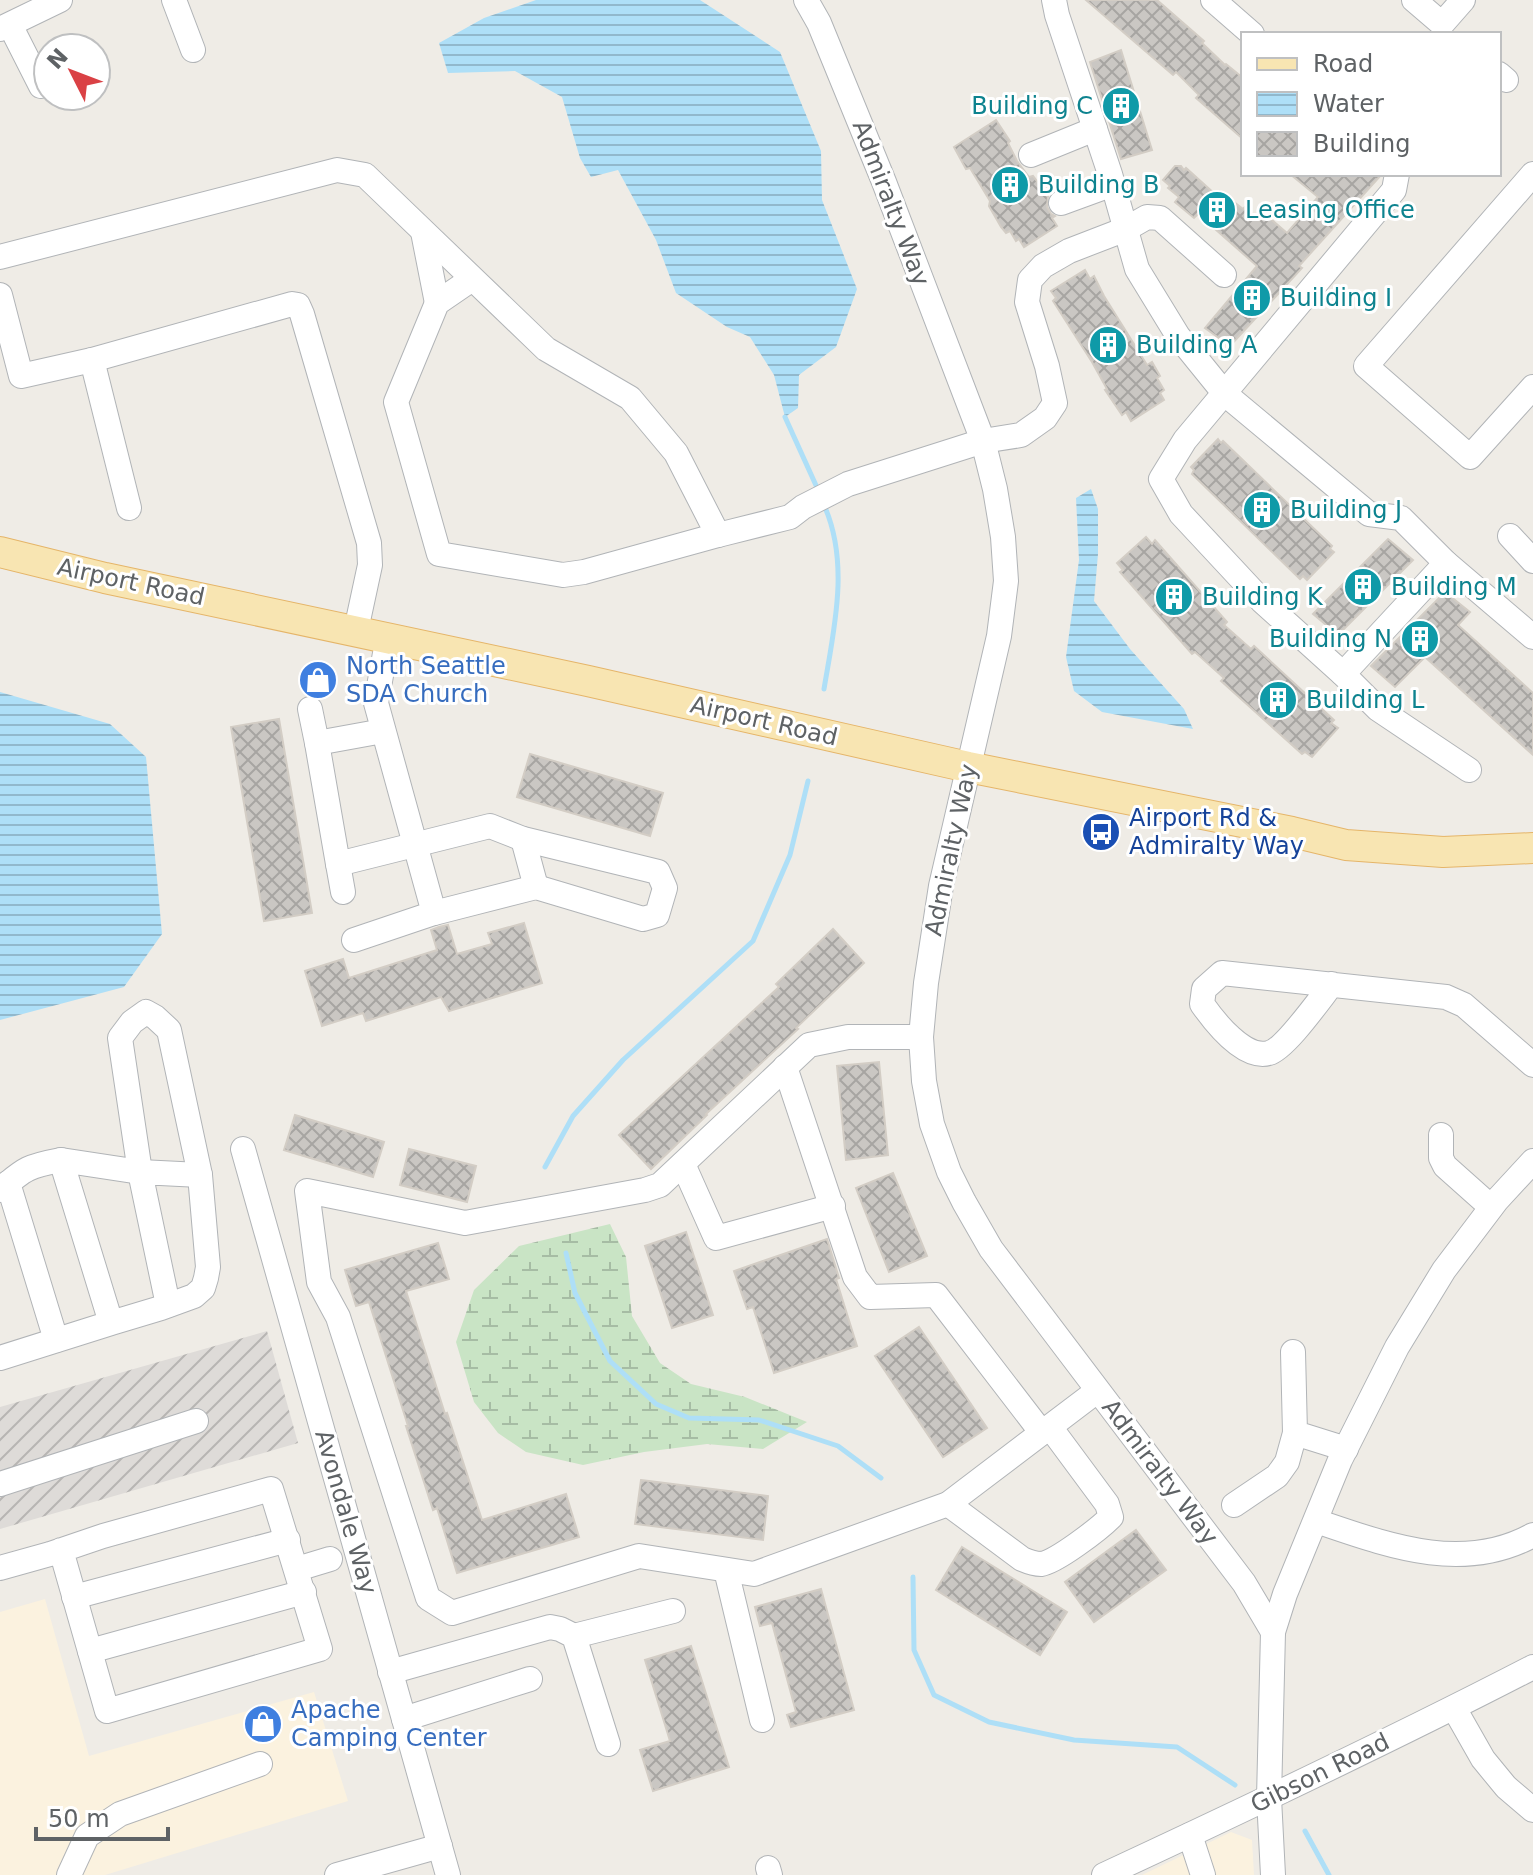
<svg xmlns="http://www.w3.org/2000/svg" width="1533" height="1875" font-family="'DejaVu Sans',sans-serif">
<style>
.commercial{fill:#fbf2df}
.industrial{fill:url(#industrial-furrows)}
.wetland{fill:url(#wetland-marsh)}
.water{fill:url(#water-rules)}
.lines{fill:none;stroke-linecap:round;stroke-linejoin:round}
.stream{stroke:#aedff7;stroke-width:5}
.building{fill:url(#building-cross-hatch);stroke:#d3cdc5;stroke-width:2}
.minor-casing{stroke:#b1b4b7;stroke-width:26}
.major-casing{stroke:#e5b569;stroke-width:32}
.minor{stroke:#fff;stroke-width:24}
.major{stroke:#f8e5b2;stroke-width:30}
.labels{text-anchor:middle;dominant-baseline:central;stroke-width:6;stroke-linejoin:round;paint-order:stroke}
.culture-label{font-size:24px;fill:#0d838f;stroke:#fff;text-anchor:start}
.street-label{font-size:24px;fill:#5e6265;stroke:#fff}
.shop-label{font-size:24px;fill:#366cbe;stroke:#fff;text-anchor:start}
.transit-label{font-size:24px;fill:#164399;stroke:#fff;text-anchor:start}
</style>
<defs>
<pattern id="industrial-furrows" width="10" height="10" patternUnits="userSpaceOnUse" patternTransform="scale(2)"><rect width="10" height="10" fill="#dedbd8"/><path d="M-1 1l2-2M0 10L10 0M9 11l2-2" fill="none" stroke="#b7b5b3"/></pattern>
<pattern id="wetland-marsh" width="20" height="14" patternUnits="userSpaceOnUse" patternTransform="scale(2)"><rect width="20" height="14" fill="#c9e4c5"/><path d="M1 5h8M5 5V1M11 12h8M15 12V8" fill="none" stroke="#a6bca4"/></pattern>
<pattern id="water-rules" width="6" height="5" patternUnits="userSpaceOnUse" patternTransform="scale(2)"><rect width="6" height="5" fill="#aedff7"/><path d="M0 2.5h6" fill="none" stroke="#91b8cc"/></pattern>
<pattern id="building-cross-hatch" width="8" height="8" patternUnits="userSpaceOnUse" patternTransform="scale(2)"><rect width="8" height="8" fill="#cac7c3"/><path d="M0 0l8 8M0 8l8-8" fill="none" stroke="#a7a5a2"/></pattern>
</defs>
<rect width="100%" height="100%" fill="#efece6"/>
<g class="commercial">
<path d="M 45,1599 L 89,1756 L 314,1692 L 348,1801 L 105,1875 L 0,1875 L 0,1612 Z"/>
<path d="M 1231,1832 L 1252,1840 L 1254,1875 L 1142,1875 Z"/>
</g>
<path class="industrial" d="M 267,1331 L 298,1443 L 0,1529 L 0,1407 Z"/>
<path class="wetland" d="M 610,1224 L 626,1257 L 632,1316 L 660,1363 L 691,1384 L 745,1397 L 807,1422 L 763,1449 L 707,1444 L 644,1452 L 583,1465 L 526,1452 L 498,1433 L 474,1402 L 456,1342 L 474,1290 L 519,1246 Z"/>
<g class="water">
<path d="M 536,0 L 700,0 L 780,52 L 821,151 L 822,200 L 857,289 L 836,347 L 799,375 L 798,408 L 785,417 L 774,375 L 750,337 L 727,327 L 676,293 L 656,240 L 618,170 L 591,177 L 580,158 L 562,97 L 515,71 L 448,73 L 439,43 L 484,18 Z"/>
<path d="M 1091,489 L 1098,509 L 1098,554 L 1094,601 L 1130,649 L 1184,709 L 1193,729 L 1102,712 L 1074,691 L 1066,657 L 1079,560 L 1076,498 Z"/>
<path d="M 0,692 L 110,724 L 146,757 L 162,934 L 124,987 L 0,1020 Z"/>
</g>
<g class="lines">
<g class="stream">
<path d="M 785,417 L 819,492"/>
<path d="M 824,689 C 834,629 850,563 824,505"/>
<path d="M 545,1167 L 573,1116 L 623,1060 L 753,941 L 790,855 L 808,781"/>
<path d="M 566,1253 L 575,1293 L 610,1361 L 656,1404 L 689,1418 L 759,1420 L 838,1446 L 881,1478"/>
<path d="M 913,1577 L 914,1650 L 934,1695 L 989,1722 L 1074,1740 L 1177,1747 L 1235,1785"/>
<path d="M 1305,1831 L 1329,1875"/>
</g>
</g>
<g class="building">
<path d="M 1086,0 L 1157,0 L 1204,41 L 1202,43 L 1225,65 L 1226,64 L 1243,78 L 1243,139 L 1196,98 L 1199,95 L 1176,72 L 1173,75 Z"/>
<path d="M 1121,50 L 1152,150 L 1121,159 L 1090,62 Z"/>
<path d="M 996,120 L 1010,141 L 1008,143 L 1017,161 L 1029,177 L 1033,176 L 1048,196 L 1047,207 L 1051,214 L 1055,216 L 1052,218 L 1057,226 L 1024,247 L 1019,239 L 1016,241 L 1010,231 L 1006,233 L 1001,227 L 989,206 L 990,201 L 970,168 L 966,169 L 954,147 Z"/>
<path d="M 1175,166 L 1181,166 L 1184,170 L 1186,168 L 1216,195 L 1220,191 L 1243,209 L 1245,207 L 1259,220 L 1265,214 L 1287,233 L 1318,197 L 1290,174 L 1382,174 L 1299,266 L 1302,268 L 1230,346 L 1205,328 L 1257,266 L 1198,214 L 1194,218 L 1175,202 L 1179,197 L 1168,188 L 1170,186 L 1163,180 Z"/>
<path d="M 1085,270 L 1090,279 L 1094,276 L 1104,296 L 1147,365 L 1152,362 L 1160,376 L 1157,378 L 1164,390 L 1160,393 L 1164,400 L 1131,421 L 1126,412 L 1122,415 L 1105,390 L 1107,389 L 1092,362 L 1053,301 L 1056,298 L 1051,291 Z"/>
<path d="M 1218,439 L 1221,443 L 1223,441 L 1332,546 L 1330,549 L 1334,552 L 1307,580 L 1303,576 L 1300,579 L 1192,474 L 1194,470 L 1191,467 Z"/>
<path d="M 1146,537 L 1152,544 L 1155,540 L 1227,622 L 1224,625 L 1251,649 L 1254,646 L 1334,720 L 1331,723 L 1338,728 L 1312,757 L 1305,752 L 1302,754 L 1221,681 L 1224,678 L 1195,652 L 1192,654 L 1120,572 L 1123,570 L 1117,563 Z"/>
<path d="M 1388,539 L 1413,560 L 1338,635 L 1313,614 Z"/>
<path d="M 1445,592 L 1470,612 L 1458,625 L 1533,693 L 1533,755 L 1425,657 L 1395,687 L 1371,666 Z"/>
<path d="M 279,719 L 312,913 L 264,921 L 231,727 Z"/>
<path d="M 530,754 L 663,793 L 650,836 L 517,797 Z"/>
<path d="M 524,923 L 542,983 L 449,1011 L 441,997 L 366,1021 L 363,1013 L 322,1026 L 305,971 L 343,959 L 349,978 L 437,950 L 431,930 L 439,927 L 448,925 L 457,954 L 492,944 L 488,933 Z"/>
<path d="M 833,929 L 864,963 L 796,1028 L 798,1029 L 706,1114 L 707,1115 L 651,1169 L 619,1135 L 779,987 L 776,984 Z"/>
<path d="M 879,1062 L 888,1155 L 846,1160 L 837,1066 Z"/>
<path d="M 295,1115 L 384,1142 L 373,1177 L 284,1150 Z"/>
<path d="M 409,1149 L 476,1166 L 467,1202 L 400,1185 Z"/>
<path d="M 893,1173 L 927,1256 L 889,1272 L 856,1188 Z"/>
<path d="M 686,1232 L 713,1315 L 672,1328 L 645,1246 Z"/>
<path d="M 827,1239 L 839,1278 L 836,1279 L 857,1346 L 774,1373 L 753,1307 L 747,1309 L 734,1271 Z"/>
<path d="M 438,1243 L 449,1279 L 406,1291 L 445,1414 L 447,1413 L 482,1520 L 566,1494 L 579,1537 L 457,1573 L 437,1508 L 433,1510 L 406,1426 L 408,1426 L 369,1302 L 356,1306 L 345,1270 Z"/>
<path d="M 919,1327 L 987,1428 L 943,1457 L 875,1356 Z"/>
<path d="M 641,1480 L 768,1496 L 763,1540 L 635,1524 Z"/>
<path d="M 1136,1530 L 1166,1570 L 1094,1622 L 1065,1582 Z"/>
<path d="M 962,1547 L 1067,1612 L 1040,1655 L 936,1590 Z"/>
<path d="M 821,1589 L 854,1710 L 791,1727 L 787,1715 L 796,1712 L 772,1623 L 760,1626 L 755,1607 Z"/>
<path d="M 691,1646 L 729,1767 L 653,1791 L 640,1750 L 670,1741 L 645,1660 Z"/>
</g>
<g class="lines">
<g class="minor-casing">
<g id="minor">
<path d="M 174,0 L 193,50"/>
<path d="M 806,0 L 819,23 L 884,182 L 983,441 L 995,489 L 1003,537 L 1006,581 L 999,636 L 941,886 L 926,983 L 921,1037 L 924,1081 L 932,1124 L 949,1172 L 964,1202 L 991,1249 L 1244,1583 L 1273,1632"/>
<path d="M 1054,0 L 1057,15 L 1110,174 L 1137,269 L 1178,336 L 1225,394 L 1369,514 L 1401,518 L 1446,563 L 1533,637"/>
<path d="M 1213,0 L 1252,34"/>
<path d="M 1414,0 L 1442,24 L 1463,0"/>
<path d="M 10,25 L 41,86"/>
<path d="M 0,29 L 60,0"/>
<path d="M 1499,74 L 1506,80"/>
<path d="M 1031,155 L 1095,129"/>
<path d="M 1397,174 L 1394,190 L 1185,440 L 1161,479 L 1181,514 L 1262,601 L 1343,674 L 1378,709 L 1469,770"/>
<path d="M 1533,174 L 1366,366 L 1470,457 L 1533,387"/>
<path d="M 1061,203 L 1113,184"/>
<path d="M 423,232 L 437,303"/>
<path d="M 0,257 L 337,170 L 365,175 L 546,349 L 630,398 L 676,453 L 718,535 L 790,517 L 803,507 L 848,484 L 983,441 L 1021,435 L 1045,418 L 1055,403 L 1047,366 L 1027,302 L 1030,280 L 1043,266 L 1069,251 L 1126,229 L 1147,217 L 1160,218 L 1224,275"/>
<path d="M 472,279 L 437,303 L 396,402 L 439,554 L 563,575 L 584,572 L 718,535"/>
<path d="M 0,295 L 21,376 L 92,360 L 292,304 L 298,305 L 302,314 L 369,543 L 370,565 L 356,630"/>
<path d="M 92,360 L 129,508"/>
<path d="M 1510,536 L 1533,561"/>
<path d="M 1343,674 L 1446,563"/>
<path d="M 310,709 L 317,743"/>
<path d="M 383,731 L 317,743 L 338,864 L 490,826 L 523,839 L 658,872 L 665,888 L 657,915 L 643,919 L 536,887 L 434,913"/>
<path d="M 523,839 L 536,887"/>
<path d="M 338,864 L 343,892"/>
<path d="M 354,940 L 434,913 L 376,703 L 388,637"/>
<path d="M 1332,984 C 1320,999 1285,1049 1269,1053 C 1244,1060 1214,1021 1202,1004 L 1204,989 L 1222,973 L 1446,997 L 1464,1005 L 1533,1065"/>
<path d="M 921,1037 L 848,1037 L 809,1045 L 660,1185 L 645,1190 L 465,1223 L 307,1191 L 319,1282 L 338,1317 L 428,1598 L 452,1613 L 639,1556 L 754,1574 L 948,1504 L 1097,1391"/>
<path d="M 785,1067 L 855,1277 L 870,1297 L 936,1295 L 1042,1433"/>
<path d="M 1441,1135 L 1441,1158 L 1445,1166 L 1491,1207"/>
<path d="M 243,1149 L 448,1875"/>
<path d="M 683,1164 L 716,1238 L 833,1206"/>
<path d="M 8,1183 L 56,1340"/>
<path d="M 0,1190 C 25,1168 29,1166 61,1160"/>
<path d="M 168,1305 L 140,1172 L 200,1175"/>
<path d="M 1293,1352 L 1295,1433 L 1346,1449"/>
<path d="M 0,1358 L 111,1323 L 61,1160 L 140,1172 L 120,1038 L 132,1022 L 146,1012 L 155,1017 L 169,1030 L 200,1175 L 208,1267 L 206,1278 L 203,1288 L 194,1296 L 161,1308 L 111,1323"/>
<path d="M 0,1484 L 196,1421"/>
<path d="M 948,1504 L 1022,1559 C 1029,1562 1034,1564 1041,1564 C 1056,1562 1099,1529 1111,1517 L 1107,1504 L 1050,1427"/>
<path d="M 1234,1505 L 1277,1476 L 1287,1462 L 1295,1433"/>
<path d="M 1316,1521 C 1387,1545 1462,1574 1533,1535"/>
<path d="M 0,1568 L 50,1554 L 103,1536 L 271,1489 L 320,1649 L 107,1711 L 61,1550"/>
<path d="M 297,1569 L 330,1559"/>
<path d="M 726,1570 L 762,1720"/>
<path d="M 74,1597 L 288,1540"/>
<path d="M 574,1636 L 673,1611"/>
<path d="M 90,1651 L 304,1592"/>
<path d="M 390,1672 L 550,1627 L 560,1629 L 574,1636 L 608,1744"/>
<path d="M 1454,1708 L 1483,1759 L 1506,1787 L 1533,1810"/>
<path d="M 404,1719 L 530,1679"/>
<path d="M 1190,1835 L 1203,1875"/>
<path d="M 768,1868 L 770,1875"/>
<path d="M 69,1875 L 87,1836 L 120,1814 L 260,1764"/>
<path d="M 337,1875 L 440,1846"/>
<path d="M 1104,1875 C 1248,1808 1392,1740 1533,1667"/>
<path d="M 1273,1875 L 1269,1798 L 1273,1632 L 1285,1594 L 1340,1460 L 1397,1347 L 1444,1270 L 1497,1200 L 1533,1161"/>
</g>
</g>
<g class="major-casing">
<path id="major" d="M 0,552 L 105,578 L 588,681 L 968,767 L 1292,832 L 1346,845 L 1443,852 L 1533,848"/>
</g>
<use href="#minor" class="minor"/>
<use href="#major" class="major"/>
</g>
<defs>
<g id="building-disc" transform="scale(2)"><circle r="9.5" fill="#0f9aa8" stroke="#fff"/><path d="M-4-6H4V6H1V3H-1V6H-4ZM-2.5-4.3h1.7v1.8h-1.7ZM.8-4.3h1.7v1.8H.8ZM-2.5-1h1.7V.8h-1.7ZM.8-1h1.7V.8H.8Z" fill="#fff"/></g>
<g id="shop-disc" transform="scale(2)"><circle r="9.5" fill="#3f7fe0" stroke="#fff"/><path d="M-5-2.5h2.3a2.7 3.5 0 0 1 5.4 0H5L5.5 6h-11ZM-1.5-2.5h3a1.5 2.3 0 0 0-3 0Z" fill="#fff"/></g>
<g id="bus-disc" transform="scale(2)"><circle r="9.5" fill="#1a4fb4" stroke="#fff"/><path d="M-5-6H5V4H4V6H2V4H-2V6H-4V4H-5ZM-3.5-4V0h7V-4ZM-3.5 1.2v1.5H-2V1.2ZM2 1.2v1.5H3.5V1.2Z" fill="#fff"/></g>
</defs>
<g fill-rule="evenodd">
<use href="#building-disc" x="1121" y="106"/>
<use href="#building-disc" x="1010" y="185"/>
<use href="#building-disc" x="1217" y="210"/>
<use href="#building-disc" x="1252" y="298"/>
<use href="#building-disc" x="1108" y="345"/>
<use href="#building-disc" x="1262" y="510"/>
<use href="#building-disc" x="1363" y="587"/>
<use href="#building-disc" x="1174" y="597"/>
<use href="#building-disc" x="1420" y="639"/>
<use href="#shop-disc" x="318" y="680"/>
<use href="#building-disc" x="1278" y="700"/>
<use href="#bus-disc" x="1101" y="832"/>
<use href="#shop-disc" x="263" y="1724"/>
</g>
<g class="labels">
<g class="culture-label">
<text x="1093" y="106" text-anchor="end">Building C</text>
<text x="1038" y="185">Building B</text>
<text x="1245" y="210">Leasing Office</text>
<text x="1280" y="298">Building I</text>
<text x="1136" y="345">Building A</text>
<text x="1290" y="510">Building J</text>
<text x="1391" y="587">Building M</text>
<text x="1202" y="597">Building K</text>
<text x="1392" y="639" text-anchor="end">Building N</text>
<text x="1306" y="700">Building L</text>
</g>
<g class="street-label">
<text transform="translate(891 203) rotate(69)">Admiralty Way</text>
<text transform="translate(131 582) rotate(12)">Airport Road</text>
<text transform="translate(764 721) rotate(13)">Airport Road</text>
<text transform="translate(951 850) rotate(-78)">Admiralty Way</text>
<text transform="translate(1160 1472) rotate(53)">Admiralty Way</text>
<text transform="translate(346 1512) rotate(74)">Avondale Way</text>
<text transform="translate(1320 1773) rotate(-26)">Gibson Road</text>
</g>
<g class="shop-label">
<text x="346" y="666">North Seattle<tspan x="346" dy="28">SDA Church</tspan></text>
<text x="291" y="1710">Apache<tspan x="291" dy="28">Camping Center</tspan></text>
</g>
<g class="transit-label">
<text x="1129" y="818">Airport Rd &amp;<tspan x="1129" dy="28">Admiralty Way</tspan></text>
</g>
</g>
<rect x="1241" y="32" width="260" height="144" fill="#ffffff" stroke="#bfc0c1" stroke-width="2"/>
<rect x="1257" y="58" width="40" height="12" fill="#f8e5b2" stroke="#bfc0c1" stroke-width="2"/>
<text x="1313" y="72" font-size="24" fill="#5e6265">Road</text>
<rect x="1257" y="92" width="40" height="24" fill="url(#water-rules)" stroke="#bfc0c1" stroke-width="2"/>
<text x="1313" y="112" font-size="24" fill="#5e6265">Water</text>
<rect x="1257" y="132" width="40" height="24" fill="url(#building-cross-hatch)" stroke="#bfc0c1" stroke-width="2"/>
<text x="1313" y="152" font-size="24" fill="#5e6265">Building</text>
<g transform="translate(72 72) rotate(312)"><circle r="38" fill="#ffffff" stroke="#bfc0c1" stroke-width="2"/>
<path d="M0-6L14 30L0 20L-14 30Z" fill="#da4145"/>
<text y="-12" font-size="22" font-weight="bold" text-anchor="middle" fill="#5e6265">N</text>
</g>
<path d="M36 1827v12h132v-12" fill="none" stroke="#5e6265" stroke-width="4"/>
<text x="48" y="1827" font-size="24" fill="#5e6265" stroke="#ffffff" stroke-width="6" paint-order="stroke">50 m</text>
</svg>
